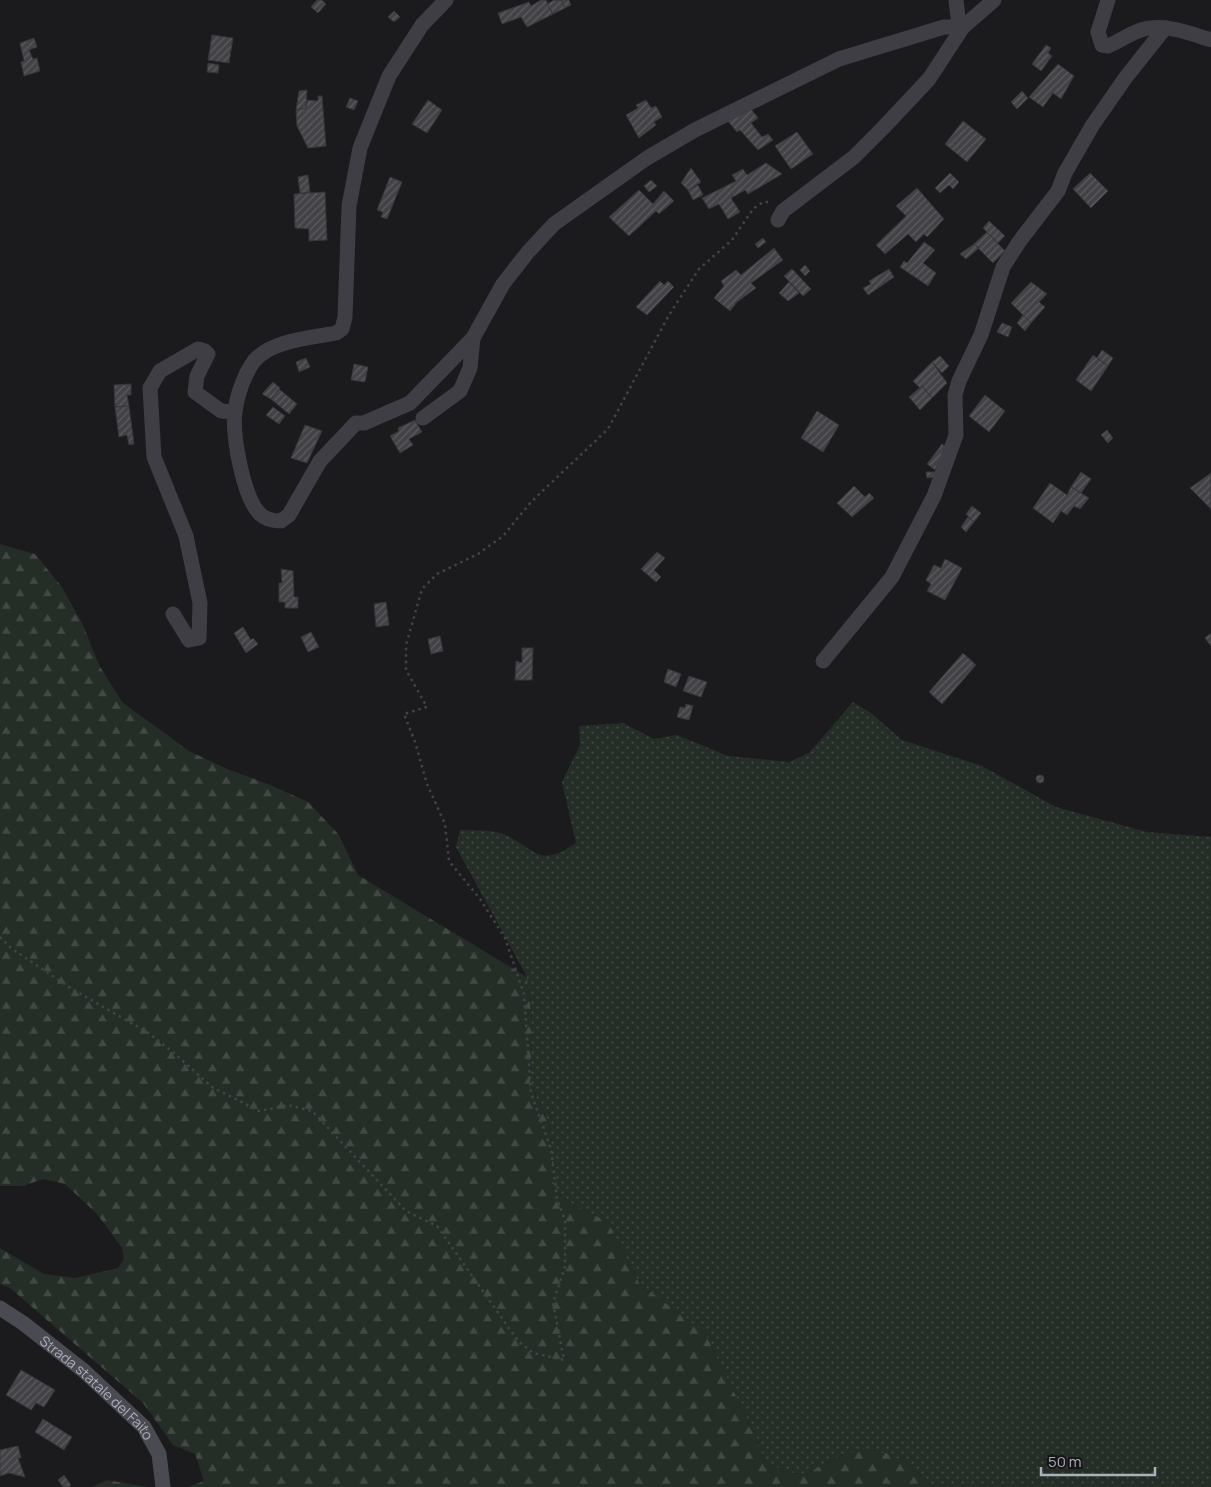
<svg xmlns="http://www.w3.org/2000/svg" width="1211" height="1487" font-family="Manrope,sans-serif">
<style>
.grass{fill:url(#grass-dots)}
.forest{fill:url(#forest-firs)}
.building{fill:url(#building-hatch);stroke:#363539}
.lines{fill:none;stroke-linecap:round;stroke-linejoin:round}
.path{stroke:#424349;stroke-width:2.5;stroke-dasharray:2.5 4;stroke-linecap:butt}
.street{stroke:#3e3e44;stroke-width:15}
.secondary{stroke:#4a4b52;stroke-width:15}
.labels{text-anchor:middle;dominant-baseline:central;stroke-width:4.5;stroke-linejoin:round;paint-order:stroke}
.street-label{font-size:14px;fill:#aeb0bc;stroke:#161618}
</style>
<defs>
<pattern id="grass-dots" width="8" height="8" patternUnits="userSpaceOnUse" patternTransform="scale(1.25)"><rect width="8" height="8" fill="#252d27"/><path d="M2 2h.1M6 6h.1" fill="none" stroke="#424944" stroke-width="1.8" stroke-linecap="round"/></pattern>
<pattern id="forest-firs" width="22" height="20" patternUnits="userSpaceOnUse" patternTransform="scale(1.25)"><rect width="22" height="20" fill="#252d27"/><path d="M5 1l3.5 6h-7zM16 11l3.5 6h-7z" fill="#424944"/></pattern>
<pattern id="building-hatch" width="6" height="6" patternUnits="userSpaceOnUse" patternTransform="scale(1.25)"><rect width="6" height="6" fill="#434347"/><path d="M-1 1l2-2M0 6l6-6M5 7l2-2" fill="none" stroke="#5c5c60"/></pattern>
</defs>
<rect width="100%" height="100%" fill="#1b1b1d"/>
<path class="grass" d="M 853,702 L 871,713 L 902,740 L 982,766 L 1056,807 L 1147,832 L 1211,837 L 1211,1487 L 934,1487 L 905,1462 L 864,1450 L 842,1455 L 804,1475 L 783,1471 L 764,1460 L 757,1439 L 705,1333 L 639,1283 L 608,1222 L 570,1203 L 554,1189 L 549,1123 L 530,1084 L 532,1021 L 527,977 L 456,847 L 460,830 C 472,831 491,829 503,834 C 537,848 537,870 576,843 L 562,782 L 580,745 L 579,726 L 623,723 L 654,739 L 677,735 L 728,756 L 789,762 L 809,753 Z"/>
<g class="forest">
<path d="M 0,544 L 35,554 L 62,587 L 83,625 L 99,665 L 122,702 L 189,751 L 227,769 L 268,784 L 308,802 L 339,835 L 358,875 L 527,977 L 532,1021 L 530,1084 L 549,1123 L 554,1189 L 570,1203 L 608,1222 L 639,1283 L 705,1333 L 757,1439 L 764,1460 L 783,1471 L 804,1475 L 842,1455 L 864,1450 L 886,1453 L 905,1462 L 934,1487 L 188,1487 L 204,1481 L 195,1454 L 173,1445 L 143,1403 L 10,1288 L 0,1284 L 0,1248 L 44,1274 L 75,1278 L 118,1268 L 124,1259 L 122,1248 L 97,1214 L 65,1184 L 43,1179 L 23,1186 L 0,1186 Z"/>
<path d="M 107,1480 L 147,1487 L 92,1487 Z"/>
</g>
<g class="building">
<path d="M 317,0 L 322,0 L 326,4 L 318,13 L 311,7 Z"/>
<path d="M 541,0 L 546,0 L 553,14 L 527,27 L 521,17 L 502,24 L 498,13 L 529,2 L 531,6 Z"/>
<path d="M 554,0 L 561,0 L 565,8 L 553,14 L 547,4 Z"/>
<path d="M 561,0 L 569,0 L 571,5 L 565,8 Z"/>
<path d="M 394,11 L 400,17 L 394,22 L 388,17 Z"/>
<path d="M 212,35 L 233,38 L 229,63 L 208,60 Z"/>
<path d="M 34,38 L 37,47 L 29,50 L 33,59 L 37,58 L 40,71 L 24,76 L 21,62 L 24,61 L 20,43 Z"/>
<path d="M 1046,45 L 1051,48 L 1048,53 L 1052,56 L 1041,71 L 1032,64 Z"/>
<path d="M 208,63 L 219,65 L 218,73 L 207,72 Z"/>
<path d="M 1058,64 L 1074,76 L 1061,99 L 1053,93 L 1043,107 L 1029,97 Z"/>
<path d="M 307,90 L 306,108 L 296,110 L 299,91 Z"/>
<path d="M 1022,91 L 1028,98 L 1017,109 L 1011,102 Z"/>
<path d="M 318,96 L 322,96 L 326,146 L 308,148 L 297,126 L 296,110 L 306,108 L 307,100 L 318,101 Z"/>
<path d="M 350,98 L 358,101 L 354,110 L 346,107 Z"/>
<path d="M 428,100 L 442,110 L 427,133 L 412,124 Z"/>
<path d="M 646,100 L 651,108 L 656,106 L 662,117 L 654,122 L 656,125 L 639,138 L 626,115 L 638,108 L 636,105 Z"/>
<path d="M 751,109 L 758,118 L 751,123 L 762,137 L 768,134 L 773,140 L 758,150 L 740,130 L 737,132 L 727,120 Z"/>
<path d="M 963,121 L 986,139 L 967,162 L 945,144 Z"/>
<path d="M 797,132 L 813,154 L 791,169 L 775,146 Z"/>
<path d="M 766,163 L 782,174 L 748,194 L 745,190 L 731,198 L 740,212 L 728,219 L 719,204 L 709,209 L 702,198 L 736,181 L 732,175 L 743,169 L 747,175 Z"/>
<path d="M 691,168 L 701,182 L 688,190 L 681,183 Z"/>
<path d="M 950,173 L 959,182 L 953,189 L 949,185 L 940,193 L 935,188 Z"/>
<path d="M 1090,173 L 1108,191 L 1091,208 L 1073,189 Z"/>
<path d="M 308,175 L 310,193 L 300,193 L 298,177 Z"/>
<path d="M 390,177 L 402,182 L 387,219 L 381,217 L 383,212 L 377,210 Z"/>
<path d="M 651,180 L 657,186 L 649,192 L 644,186 Z"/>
<path d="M 698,185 L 703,195 L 693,200 L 688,190 Z"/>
<path d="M 917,188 L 944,219 L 927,237 L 924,234 L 916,242 L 908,234 L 885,254 L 876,245 L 906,216 L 896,206 Z"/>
<path d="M 639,190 L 653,204 L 664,191 L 674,201 L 659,214 L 656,211 L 629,236 L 609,217 Z"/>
<path d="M 325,192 L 327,240 L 309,241 L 309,229 L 295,228 L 294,194 Z"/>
<path d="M 989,221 L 1005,236 L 998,243 L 983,228 Z"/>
<path d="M 987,232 L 1005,251 L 993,263 L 974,244 Z"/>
<path d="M 763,238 L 766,242 L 758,248 L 755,244 Z"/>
<path d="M 924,242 L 935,250 L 923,263 L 936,273 L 928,286 L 900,267 L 904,261 L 907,263 Z"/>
<path d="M 974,244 L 979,248 L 966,259 L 960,254 Z"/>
<path d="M 774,248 L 783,260 L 751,283 L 756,288 L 737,302 L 730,311 L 714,298 L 724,286 L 721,281 L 736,270 L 741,275 Z"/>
<path d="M 805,265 L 810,271 L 805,276 L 800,270 Z"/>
<path d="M 792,269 L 811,289 L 803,296 L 784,276 Z"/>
<path d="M 889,269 L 894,277 L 868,295 L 863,288 L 871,284 L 869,281 Z"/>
<path d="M 660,281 L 664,285 L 668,281 L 674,287 L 647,315 L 636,307 Z"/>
<path d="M 789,282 L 799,293 L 788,301 L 779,293 Z"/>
<path d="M 1031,282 L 1047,294 L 1039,302 L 1045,307 L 1031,323 L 1011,303 Z"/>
<path d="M 1023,315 L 1031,323 L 1025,331 L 1017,323 Z"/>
<path d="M 1002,323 L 1012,327 L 1008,337 L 997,332 Z"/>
<path d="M 1102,350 L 1113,358 L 1108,366 L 1097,358 Z"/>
<path d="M 1093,355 L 1108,366 L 1091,391 L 1076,380 Z"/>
<path d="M 940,356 L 949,366 L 942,373 L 932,362 Z"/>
<path d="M 306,358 L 310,367 L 299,372 L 296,362 Z"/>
<path d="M 932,362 L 947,383 L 932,398 L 922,386 L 921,389 L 913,381 Z"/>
<path d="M 354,364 L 368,367 L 365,382 L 351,380 Z"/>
<path d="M 273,382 L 280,388 L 271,399 L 262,394 Z"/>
<path d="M 131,384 L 131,395 L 127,395 L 129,406 L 115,407 L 114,385 Z"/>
<path d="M 922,386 L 932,398 L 920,410 L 909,397 Z"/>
<path d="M 279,389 L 297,404 L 289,414 L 271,399 Z"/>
<path d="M 985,395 L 1005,411 L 989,432 L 969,416 Z"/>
<path d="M 129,406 L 134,444 L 129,445 L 127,435 L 119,437 L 115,407 Z"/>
<path d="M 273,407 L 285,416 L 279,424 L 266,415 Z"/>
<path d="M 817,411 L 839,425 L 823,452 L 801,438 Z"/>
<path d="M 415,420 L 422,432 L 409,439 L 413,445 L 400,453 L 390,436 L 399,431 L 398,428 Z"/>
<path d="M 305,425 L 322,431 L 307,463 L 291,458 Z"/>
<path d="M 1107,430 L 1113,438 L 1108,443 L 1101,435 Z"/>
<path d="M 942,444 L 946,447 L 935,470 L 927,464 Z"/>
<path d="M 926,472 L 937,472 L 937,477 L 927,478 Z"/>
<path d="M 1081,472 L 1091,479 L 1081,493 L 1071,487 Z"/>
<path d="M 1211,473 L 1211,509 L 1190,488 Z"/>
<path d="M 1050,483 L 1067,495 L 1071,487 L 1089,498 L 1080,509 L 1074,506 L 1067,515 L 1061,511 L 1053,523 L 1033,508 Z"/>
<path d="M 854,486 L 865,497 L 869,493 L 874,498 L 852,517 L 837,503 Z"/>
<path d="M 972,506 L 981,513 L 974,522 L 966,514 Z"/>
<path d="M 968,517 L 974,522 L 966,532 L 961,527 Z"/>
<path d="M 657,552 L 665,558 L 654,570 L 661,577 L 656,582 L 641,569 Z"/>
<path d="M 945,559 L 962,568 L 945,600 L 927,591 L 931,584 L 926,580 L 934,565 L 941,568 Z"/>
<path d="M 281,569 L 293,571 L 294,597 L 298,597 L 298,608 L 285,608 L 285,602 L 279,602 L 279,583 L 282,583 Z"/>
<path d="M 386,602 L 389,625 L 376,627 L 374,604 Z"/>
<path d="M 243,627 L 251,640 L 253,638 L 258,644 L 246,653 L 234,633 Z"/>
<path d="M 311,632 L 319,647 L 308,652 L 301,637 Z"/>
<path d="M 1211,633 L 1211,646 L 1205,638 Z"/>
<path d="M 440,636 L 443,651 L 431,654 L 428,639 Z"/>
<path d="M 522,648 L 533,648 L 532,680 L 515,680 L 516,661 L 522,663 Z"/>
<path d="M 963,653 L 976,665 L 942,704 L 929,692 Z"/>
<path d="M 668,669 L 681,674 L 676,687 L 664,682 Z"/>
<path d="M 689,676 L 707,682 L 701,697 L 683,691 Z"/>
<path d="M 686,704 L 693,706 L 689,720 L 677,717 L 680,707 L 685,708 Z"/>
<circle cx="1040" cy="779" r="4"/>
<path d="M 21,1370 L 55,1390 L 44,1407 L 36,1403 L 31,1410 L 6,1395 Z"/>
<path d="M 43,1419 L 72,1437 L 64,1450 L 35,1432 Z"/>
<path d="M 18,1446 L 21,1458 L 18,1458 L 25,1477 L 9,1473 L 0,1476 L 0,1450 Z"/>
<path d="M 64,1475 L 71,1485 L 69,1487 L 63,1487 L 58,1480 Z"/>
</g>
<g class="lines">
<path class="path" d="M 0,937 L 11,948 L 72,989 L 147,1032 L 174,1053 L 212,1087 L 259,1111 L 288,1105 L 312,1111 L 406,1211 L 437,1226 L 518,1341 L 533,1353 L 564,1360 L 553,1303 L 565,1267 L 565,1220 L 557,1199 L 551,1149 L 531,1093 L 524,994 L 505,938 L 480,899 L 449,861 L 445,824 L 427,784 L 415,742 L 404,714 L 427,707 L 406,670 L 406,645 L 422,589 L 437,574 L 478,554 L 503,536 L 531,502 L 608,429 L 669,315 L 699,269 L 732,240 L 753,209 L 763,202 L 770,202"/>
<g class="street">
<path d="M 446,0 L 422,25 L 389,76 L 360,148 L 349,206 L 345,317 L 342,329 L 336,333 C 311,338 272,340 254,361 C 244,375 237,395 235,411 C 232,435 243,497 260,514 C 266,520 273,521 281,521 L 289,515 L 320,461 L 356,423 L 364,423 L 410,403 L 473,338"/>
<path d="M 1108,0 L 1098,32 L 1102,45 L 1108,46 C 1120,41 1132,32 1144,29 C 1166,24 1190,33 1211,40"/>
<path d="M 778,220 L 783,211 L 854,157 L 883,128 L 929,79 L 963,27 L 994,0"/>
<path d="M 423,418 L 460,391 L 470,368 L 473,338 L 503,284 L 528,252 L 554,224 L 647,158 L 695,130 L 839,59 L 944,27 L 963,27 L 958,17 L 956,0"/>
<path d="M 173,614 L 189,640 L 199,638 L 200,603 L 186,536 L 154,457 L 150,388 L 160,371 L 198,349 L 205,351 L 208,354 L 197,376 L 195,392 L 221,411 L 235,412"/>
<path d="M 823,661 L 892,577 L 934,496 L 956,435 L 955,395 L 959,381 L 981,335 L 1003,267 L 1019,242 L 1058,191 L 1065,173 L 1092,126 L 1126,77 L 1165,28"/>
</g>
<path class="secondary" id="s1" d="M 0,1308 L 23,1323 L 84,1371 L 144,1427 L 159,1454 L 163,1487"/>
</g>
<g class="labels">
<g class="street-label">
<text stroke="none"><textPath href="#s1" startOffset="126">Strada statale del Faito</textPath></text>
</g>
</g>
<path d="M1041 1467v8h114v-8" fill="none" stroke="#aeb0bc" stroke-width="2.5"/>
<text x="1048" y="1467" font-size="15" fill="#aeb0bc" stroke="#161618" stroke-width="4" paint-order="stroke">50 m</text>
</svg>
